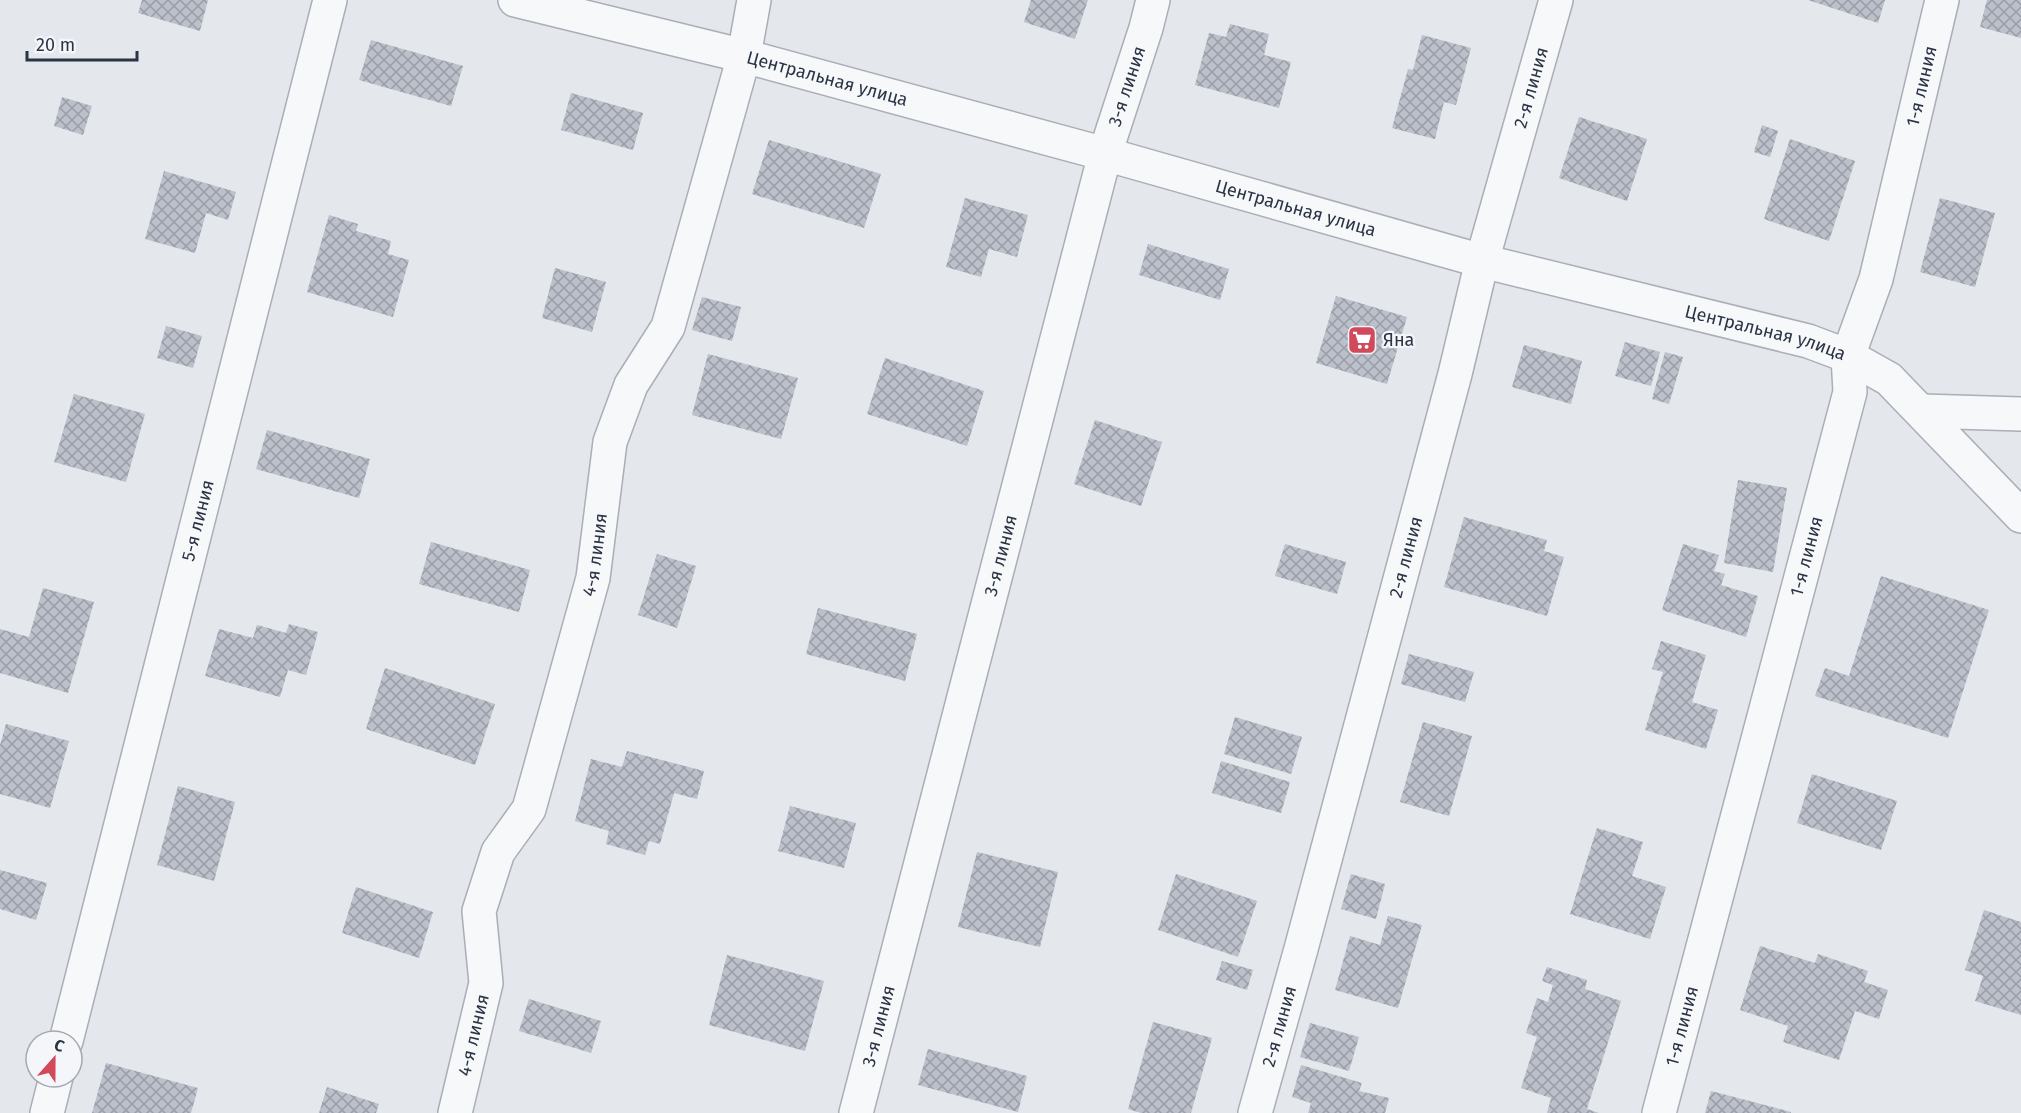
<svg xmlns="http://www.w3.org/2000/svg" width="2021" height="1113" font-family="'Fira Sans',sans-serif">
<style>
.building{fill:url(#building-cross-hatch)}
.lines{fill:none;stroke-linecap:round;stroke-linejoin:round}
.minor-casing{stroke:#a9aeb7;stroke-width:36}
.minor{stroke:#f7f8fa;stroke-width:33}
.labels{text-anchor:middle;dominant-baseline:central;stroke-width:4.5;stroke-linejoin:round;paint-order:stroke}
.street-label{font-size:18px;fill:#2b3445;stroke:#f4f6f9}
.poi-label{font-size:18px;fill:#2b3445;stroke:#f4f6f9;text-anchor:start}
</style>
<defs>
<pattern id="building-cross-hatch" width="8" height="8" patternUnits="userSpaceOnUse" patternTransform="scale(1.5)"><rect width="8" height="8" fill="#bbc0ca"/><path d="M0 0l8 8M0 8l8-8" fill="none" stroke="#989da6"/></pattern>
</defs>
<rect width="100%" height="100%" fill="#e4e7ec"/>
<g class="building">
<path d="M 142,0 L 208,0 L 200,31 L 138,13 Z"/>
<path d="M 1031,0 L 1088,0 L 1075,39 L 1024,22 Z"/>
<path d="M 1808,0 L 1885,0 L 1878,23 Z"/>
<path d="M 1987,0 L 2021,0 L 2021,38 L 1980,27 Z"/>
<path d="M 1230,24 L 1269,34 L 1264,55 L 1291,62 L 1279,108 L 1195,85 L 1209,33 L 1226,37 Z"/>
<path d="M 1422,35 L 1471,48 L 1456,105 L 1444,102 L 1435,139 L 1392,128 L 1408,69 L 1413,70 Z"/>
<path d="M 371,40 L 463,66 L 451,106 L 359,80 Z"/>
<path d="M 571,93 L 643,113 L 633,150 L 561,130 Z"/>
<path d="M 62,97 L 92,106 L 83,135 L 54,126 Z"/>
<path d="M 1579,117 L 1647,139 L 1627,201 L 1559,178 Z"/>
<path d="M 1762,125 L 1778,131 L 1770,157 L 1754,152 Z"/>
<path d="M 1790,139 L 1855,161 L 1829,241 L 1764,219 Z"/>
<path d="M 769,140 L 881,174 L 864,228 L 752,194 Z"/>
<path d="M 164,171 L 236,192 L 228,220 L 206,213 L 195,253 L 145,239 Z"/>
<path d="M 965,198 L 1028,215 L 1017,257 L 989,249 L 981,277 L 946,267 Z"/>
<path d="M 1940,198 L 1995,213 L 1975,287 L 1920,272 Z"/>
<path d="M 329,215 L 358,224 L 356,231 L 391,241 L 388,254 L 409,260 L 393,317 L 307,292 Z"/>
<path d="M 1148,244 L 1229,269 L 1220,300 L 1139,275 Z"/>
<path d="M 555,268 L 606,282 L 592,332 L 542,318 Z"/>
<path d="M 1336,296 L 1407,317 L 1387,384 L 1316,363 Z"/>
<path d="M 702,297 L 741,307 L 732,341 L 692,330 Z"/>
<path d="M 166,326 L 202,336 L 193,368 L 157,358 Z"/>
<path d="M 1625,342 L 1660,352 L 1651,386 L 1615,376 Z"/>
<path d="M 1524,345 L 1582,361 L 1571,404 L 1512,387 Z"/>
<path d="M 1665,352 L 1683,357 L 1669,404 L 1652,399 Z"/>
<path d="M 708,354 L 798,378 L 781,439 L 692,415 Z"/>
<path d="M 885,358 L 984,391 L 967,446 L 867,414 Z"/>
<path d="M 74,394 L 145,414 L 126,482 L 54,462 Z"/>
<path d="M 1095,420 L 1162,442 L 1141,506 L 1074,484 Z"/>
<path d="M 267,430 L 370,459 L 359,498 L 256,469 Z"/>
<path d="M 1738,480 L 1787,488 L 1773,572 L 1724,563 Z"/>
<path d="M 1464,517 L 1547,540 L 1544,551 L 1564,557 L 1547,616 L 1444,587 Z"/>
<path d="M 431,542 L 530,570 L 519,612 L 419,584 Z"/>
<path d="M 1285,544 L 1346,562 L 1337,594 L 1275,576 Z"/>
<path d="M 1683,544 L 1719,555 L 1714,571 L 1725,574 L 1721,585 L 1758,596 L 1746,637 L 1662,610 Z"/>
<path d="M 657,554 L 696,566 L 677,628 L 638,615 Z"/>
<path d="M 1881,576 L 1989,610 L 1948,738 L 1815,696 L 1825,668 L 1849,676 Z"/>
<path d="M 43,588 L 94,602 L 68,693 L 0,673 L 0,629 L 29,637 Z"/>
<path d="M 818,608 L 917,634 L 905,681 L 806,654 Z"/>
<path d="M 289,624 L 318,632 L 306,675 L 288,670 L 280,697 L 205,676 L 219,629 L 253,638 L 257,625 L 286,633 Z"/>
<path d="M 1661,641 L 1706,655 L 1692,702 L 1718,710 L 1706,749 L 1645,730 L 1663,672 L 1652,669 Z"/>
<path d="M 1409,654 L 1474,672 L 1465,702 L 1401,684 Z"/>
<path d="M 385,668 L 495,704 L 475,765 L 366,729 Z"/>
<path d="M 1235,717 L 1302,737 L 1291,774 L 1224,754 Z"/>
<path d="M 1423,722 L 1472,736 L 1449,816 L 1400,802 Z"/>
<path d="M 6,724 L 69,741 L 50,808 L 0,794 L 0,745 Z"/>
<path d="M 627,751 L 704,771 L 697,799 L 674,793 L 660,844 L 649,841 L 645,855 L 606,844 L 609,831 L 575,821 L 591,759 L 622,767 Z"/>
<path d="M 1221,761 L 1290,782 L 1281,813 L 1212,793 Z"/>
<path d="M 1812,774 L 1897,801 L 1881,850 L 1797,823 Z"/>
<path d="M 178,786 L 235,802 L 214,881 L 157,865 Z"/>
<path d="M 790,806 L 856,823 L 844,868 L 778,851 Z"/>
<path d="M 1597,828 L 1643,842 L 1632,876 L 1666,887 L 1650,939 L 1570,914 Z"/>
<path d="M 977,852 L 1058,872 L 1040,947 L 958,927 Z"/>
<path d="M 0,870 L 47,883 L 36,920 L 0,909 Z"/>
<path d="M 1176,874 L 1257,901 L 1238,957 L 1158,930 Z"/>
<path d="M 1351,874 L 1385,884 L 1376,919 L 1341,909 Z"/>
<path d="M 356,887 L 433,912 L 419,958 L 342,933 Z"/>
<path d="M 1984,910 L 2021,922 L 2021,1015 L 1975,1001 L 1983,976 L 1965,970 Z"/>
<path d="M 1388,916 L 1422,925 L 1398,1008 L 1335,990 L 1350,936 L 1380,945 Z"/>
<path d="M 1760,946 L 1815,963 L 1818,954 L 1868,971 L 1864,982 L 1888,990 L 1879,1019 L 1855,1011 L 1839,1060 L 1783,1042 L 1788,1026 L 1740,1010 Z"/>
<path d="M 727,955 L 824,981 L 805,1051 L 709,1025 Z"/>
<path d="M 1222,961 L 1253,970 L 1247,990 L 1216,980 Z"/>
<path d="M 1547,967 L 1587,980 L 1585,989 L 1621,1001 L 1587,1109 L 1599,1113 L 1547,1113 L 1551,1098 L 1521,1088 L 1537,1037 L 1526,1033 L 1537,998 L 1548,1002 L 1553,985 L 1542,981 Z"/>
<path d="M 529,999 L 601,1021 L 591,1053 L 519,1031 Z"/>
<path d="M 1153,1022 L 1212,1038 L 1191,1113 L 1141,1113 L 1128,1109 Z"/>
<path d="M 1310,1023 L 1359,1037 L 1349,1071 L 1300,1057 Z"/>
<path d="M 928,1049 L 1027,1076 L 1018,1112 L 918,1085 Z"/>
<path d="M 106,1063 L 198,1088 L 191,1113 L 92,1113 Z"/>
<path d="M 1301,1065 L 1362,1083 L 1359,1091 L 1389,1098 L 1385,1113 L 1308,1113 L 1311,1103 L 1292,1097 Z"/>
<path d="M 327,1087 L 379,1104 L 376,1113 L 319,1113 Z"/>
<path d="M 1711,1091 L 1791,1112 L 1791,1113 L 1705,1113 Z"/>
</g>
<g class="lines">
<g class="minor-casing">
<g id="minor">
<path id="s1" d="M 515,0 L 744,56 L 1105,154 L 1482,261 L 1808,341 L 1848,356 L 1889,379 L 2021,516"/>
<path d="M 1922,411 L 2021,414"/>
<path id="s2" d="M 66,1041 L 330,0"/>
<path d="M 47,1113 L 56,1077"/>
<path id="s3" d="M 455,1113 L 486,983 L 479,911 L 498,852 L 529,809 L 593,578 L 610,442 L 631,385 L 668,327 L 744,56 L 754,0"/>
<path id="s4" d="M 856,1113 L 1105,154 L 1146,28 L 1153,0"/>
<path id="s5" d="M 1255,1113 L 1301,949 L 1455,374 L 1482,261 L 1556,0"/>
<path id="s6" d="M 1659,1113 L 1850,392 L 1848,356 L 1876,279 L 1942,0"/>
</g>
</g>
<use href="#minor" class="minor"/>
</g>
<defs>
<g id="supermarket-square" transform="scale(1.5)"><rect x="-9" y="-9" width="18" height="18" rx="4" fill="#d1495b" stroke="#f4f6f9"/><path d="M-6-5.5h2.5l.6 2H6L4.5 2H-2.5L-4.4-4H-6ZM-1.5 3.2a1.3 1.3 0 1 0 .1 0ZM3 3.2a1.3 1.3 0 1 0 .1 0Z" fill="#fff"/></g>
</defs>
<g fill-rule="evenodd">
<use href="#supermarket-square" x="1362" y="340"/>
</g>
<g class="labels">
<g class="street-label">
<text stroke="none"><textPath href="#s1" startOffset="322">Центральная улица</textPath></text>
<text stroke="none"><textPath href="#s4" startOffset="1062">3-я линия</textPath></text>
<text stroke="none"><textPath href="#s5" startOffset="1062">2-я линия</textPath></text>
<text stroke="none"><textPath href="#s6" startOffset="1062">1-я линия</textPath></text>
<text stroke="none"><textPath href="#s1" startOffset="808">Центральная улица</textPath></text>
<text stroke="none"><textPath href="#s1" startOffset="1294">Центральная улица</textPath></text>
<text stroke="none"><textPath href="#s2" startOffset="537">5-я линия</textPath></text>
<text stroke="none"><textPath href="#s4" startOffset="576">3-я линия</textPath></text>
<text stroke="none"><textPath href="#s3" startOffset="584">4-я линия</textPath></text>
<text stroke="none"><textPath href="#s5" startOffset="576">2-я линия</textPath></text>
<text stroke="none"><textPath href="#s6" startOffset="576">1-я линия</textPath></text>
<text stroke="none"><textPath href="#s4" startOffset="90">3-я линия</textPath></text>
<text stroke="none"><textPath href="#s5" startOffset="90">2-я линия</textPath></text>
<text stroke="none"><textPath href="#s6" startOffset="90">1-я линия</textPath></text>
<text stroke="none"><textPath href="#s3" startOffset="80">4-я линия</textPath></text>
</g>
<g class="poi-label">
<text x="1383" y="340">Яна</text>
</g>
</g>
<g transform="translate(54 1059) rotate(21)"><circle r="28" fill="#f4f6f9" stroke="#a4a8b1" stroke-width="1.5"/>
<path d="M0-4.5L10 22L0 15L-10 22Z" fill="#d1495b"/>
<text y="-9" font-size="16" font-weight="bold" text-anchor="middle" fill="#2b3445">С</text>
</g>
<path d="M27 51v9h110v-9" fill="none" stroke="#2b3445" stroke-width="3"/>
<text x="36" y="51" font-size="18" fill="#2b3445" stroke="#f4f6f9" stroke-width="4.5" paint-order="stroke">20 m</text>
</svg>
